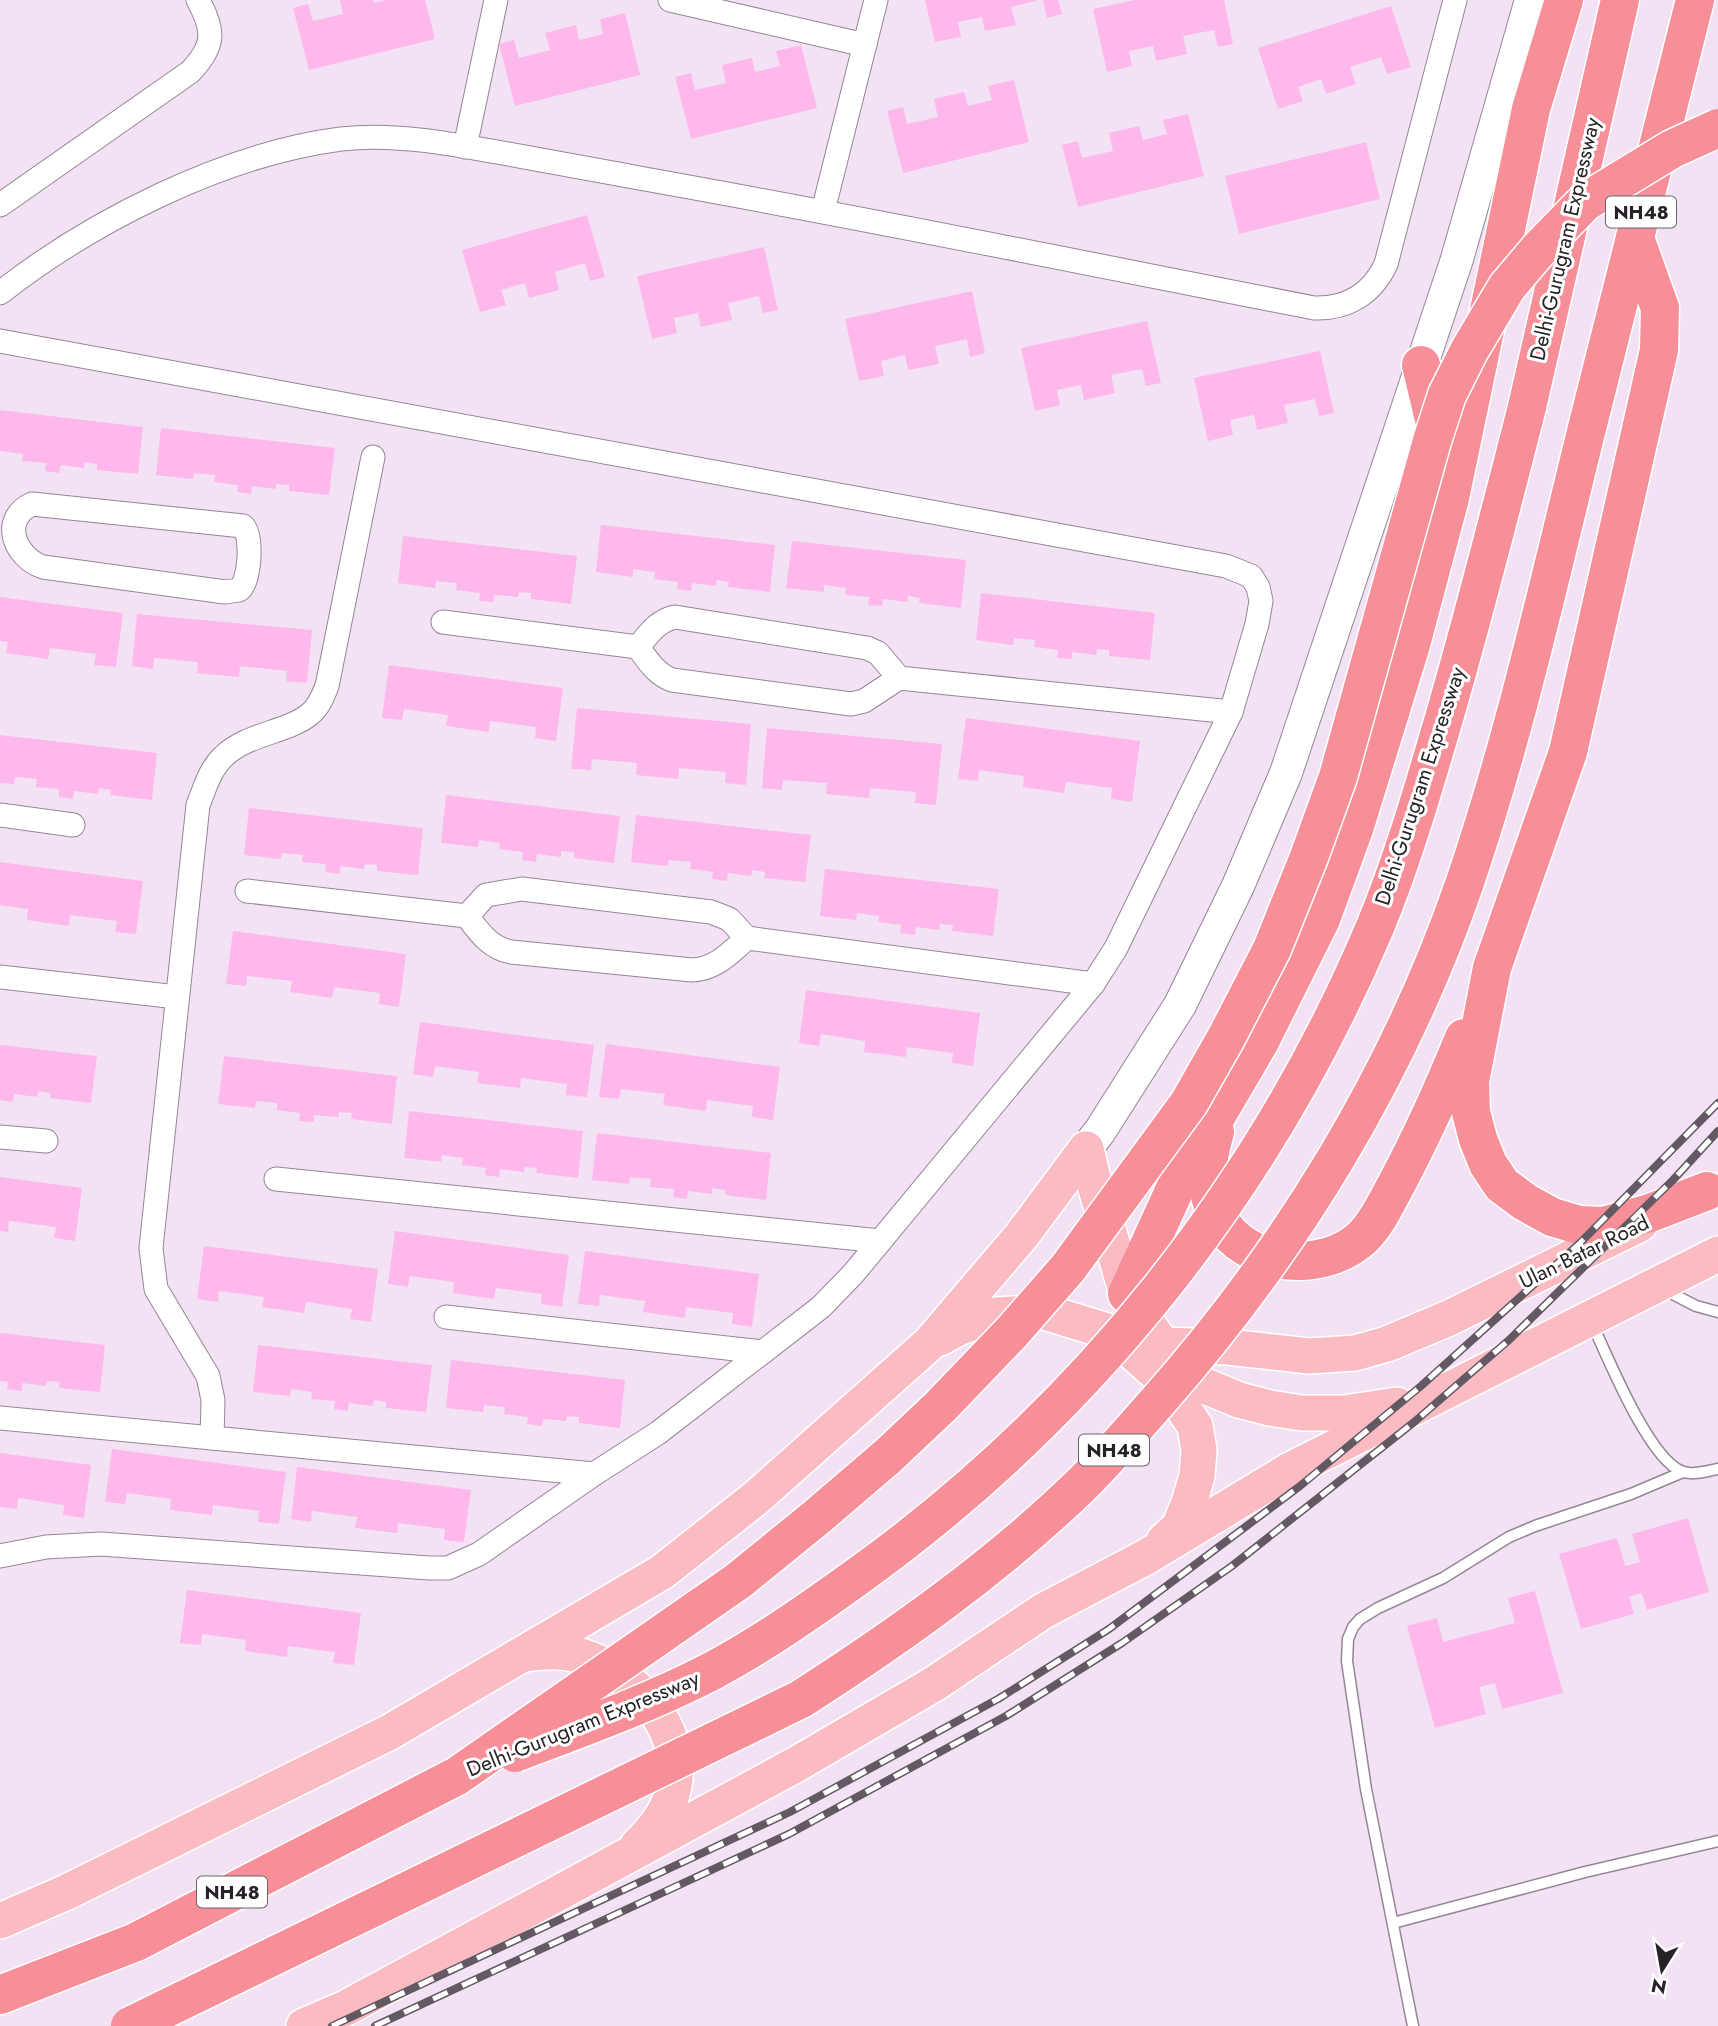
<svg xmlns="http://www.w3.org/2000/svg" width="1718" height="2026" font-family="Jost,sans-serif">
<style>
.building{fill:#feb8ec}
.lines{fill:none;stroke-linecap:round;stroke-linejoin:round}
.service-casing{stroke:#958696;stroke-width:13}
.minor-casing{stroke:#958696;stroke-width:25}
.secondary-casing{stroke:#958696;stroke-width:34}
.primary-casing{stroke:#fff;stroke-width:38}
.motorway-casing{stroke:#fff;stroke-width:41}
.service{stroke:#fff;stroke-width:10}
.minor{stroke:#fff;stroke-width:23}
.secondary{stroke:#fff;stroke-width:32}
.primary{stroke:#fabcc2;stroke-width:35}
.motorway{stroke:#f78f99;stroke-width:38}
.rail-casing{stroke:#625963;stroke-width:8}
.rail{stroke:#fff;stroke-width:5;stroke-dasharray:16;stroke-linecap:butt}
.motorway-bridge-casing{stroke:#fff;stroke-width:41;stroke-linecap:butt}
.motorway-bridge{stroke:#f78f99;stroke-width:38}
.labels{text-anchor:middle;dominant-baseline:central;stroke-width:6;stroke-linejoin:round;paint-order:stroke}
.shield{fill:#fff;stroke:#686468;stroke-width:2}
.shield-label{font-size:19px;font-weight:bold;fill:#272128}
.street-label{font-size:21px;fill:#272128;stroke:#fff}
</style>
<rect width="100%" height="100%" fill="#f2e2f4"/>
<g class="building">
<path d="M 340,0 L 373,0 L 373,3 L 387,0 L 425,0 L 435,39 L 309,70 L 293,8 L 308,4 L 313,21 L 343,14 Z"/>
<path d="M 925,0 L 1036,0 L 1036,1 L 1011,7 L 1016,25 L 985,31 L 982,17 L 958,22 L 961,37 L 935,42 Z"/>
<path d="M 1043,0 L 1058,0 L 1062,14 L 1047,18 Z"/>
<path d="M 1135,0 L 1224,0 L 1233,44 L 1218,47 L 1214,30 L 1183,36 L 1187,54 L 1156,61 L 1153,46 L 1129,51 L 1132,66 L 1107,72 L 1093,9 Z"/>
<path d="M 1391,6 L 1411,67 L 1387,74 L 1381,57 L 1350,67 L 1356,84 L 1326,94 L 1321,79 L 1298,87 L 1303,101 L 1278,109 L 1258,48 Z"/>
<path d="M 625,13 L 640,75 L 515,106 L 499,44 L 514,40 L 519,58 L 550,50 L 545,33 L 576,25 L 579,40 L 603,34 L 600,19 Z"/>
<path d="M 801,45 L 817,108 L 691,139 L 675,77 L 691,73 L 695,90 L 726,83 L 722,65 L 752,58 L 755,72 L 780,66 L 776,51 Z"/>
<path d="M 1014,80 L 1029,142 L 903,173 L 887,111 L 903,107 L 907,124 L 938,117 L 934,99 L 964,92 L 968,106 L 992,100 L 988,86 Z"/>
<path d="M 1188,114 L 1204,176 L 1078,207 L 1062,145 L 1078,141 L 1082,158 L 1113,151 L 1109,133 L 1139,126 L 1143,140 L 1167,134 L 1163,120 Z"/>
<path d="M 1366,142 L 1380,199 L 1239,234 L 1225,176 Z"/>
<path d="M 587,215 L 605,277 L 590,281 L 585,263 L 555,272 L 559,290 L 529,298 L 525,283 L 501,290 L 506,305 L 480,312 L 462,250 Z"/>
<path d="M 764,247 L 778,310 L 763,313 L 759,296 L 728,303 L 732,320 L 701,327 L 698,313 L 674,318 L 677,333 L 652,339 L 637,276 Z"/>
<path d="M 972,291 L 985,353 L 970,357 L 967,339 L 935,346 L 939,364 L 908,370 L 905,355 L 881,361 L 884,376 L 859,381 L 845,319 Z"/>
<path d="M 1147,321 L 1161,383 L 1146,386 L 1142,369 L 1111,375 L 1115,393 L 1084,400 L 1081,385 L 1057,390 L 1060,405 L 1035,411 L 1021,348 Z"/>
<path d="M 1320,351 L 1334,413 L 1319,416 L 1315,399 L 1284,405 L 1288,423 L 1257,430 L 1254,415 L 1230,420 L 1233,435 L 1208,441 L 1194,378 Z"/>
<path d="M 0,410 L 143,427 L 138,474 L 97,470 L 97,464 L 85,462 L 84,468 L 61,465 L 59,473 L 45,471 L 46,463 L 22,461 L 23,454 L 0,451 Z"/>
<path d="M 161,428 L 335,448 L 329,495 L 289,491 L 289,485 L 276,484 L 276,489 L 252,486 L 251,494 L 237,492 L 238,485 L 214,482 L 215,475 L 194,473 L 193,479 L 156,475 Z"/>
<path d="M 601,525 L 775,545 L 770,592 L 728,587 L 729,582 L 717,580 L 716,586 L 692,583 L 691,591 L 677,589 L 678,582 L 654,579 L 655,572 L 633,569 L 633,577 L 596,572 Z"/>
<path d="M 403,536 L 577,556 L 571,604 L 531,599 L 531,593 L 519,592 L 518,597 L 494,595 L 493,602 L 479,601 L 480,593 L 456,590 L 457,583 L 436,581 L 435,588 L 398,583 Z"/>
<path d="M 792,541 L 966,560 L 961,608 L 919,603 L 920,598 L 908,596 L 907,602 L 883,599 L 882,606 L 868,605 L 869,597 L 845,595 L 846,588 L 824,585 L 824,592 L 786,588 Z"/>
<path d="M 981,593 L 1155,613 L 1150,660 L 1109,656 L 1109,650 L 1097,649 L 1096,655 L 1072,652 L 1072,659 L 1057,658 L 1058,650 L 1034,647 L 1035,640 L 1014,638 L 1013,645 L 976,640 Z"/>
<path d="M 0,597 L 123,613 L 116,667 L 94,665 L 96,654 L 50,648 L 48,659 L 6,653 L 8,642 L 0,641 Z"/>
<path d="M 137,614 L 312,630 L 307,683 L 286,681 L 287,671 L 240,666 L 239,677 L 197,673 L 198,662 L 154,658 L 153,669 L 132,666 Z"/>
<path d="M 389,665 L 563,688 L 556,741 L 535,738 L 536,727 L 490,721 L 489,732 L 446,726 L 448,715 L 404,709 L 402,720 L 382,718 Z"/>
<path d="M 577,708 L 751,724 L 746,785 L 725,783 L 726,772 L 679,768 L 678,779 L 636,775 L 637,763 L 592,759 L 591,770 L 571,769 Z"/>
<path d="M 966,718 L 1140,741 L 1132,802 L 1111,799 L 1112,788 L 1066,782 L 1064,793 L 1023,787 L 1024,776 L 979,770 L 978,781 L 958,779 Z"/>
<path d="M 767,728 L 942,744 L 936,805 L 915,803 L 916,792 L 870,788 L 869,798 L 826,794 L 827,783 L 783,780 L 782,790 L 762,788 Z"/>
<path d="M 0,735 L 157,753 L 152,800 L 110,795 L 111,790 L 99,788 L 98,794 L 74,791 L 73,799 L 59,797 L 59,789 L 36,787 L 37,779 L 15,777 L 14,784 L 0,783 Z"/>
<path d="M 446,795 L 620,816 L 614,863 L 574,858 L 574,852 L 561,851 L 561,857 L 537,854 L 536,862 L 522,860 L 523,852 L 499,849 L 500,843 L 479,840 L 478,847 L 441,843 Z"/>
<path d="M 249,808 L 423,828 L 418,875 L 377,871 L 377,865 L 365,864 L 364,869 L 340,866 L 340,874 L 325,872 L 326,864 L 302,862 L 303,855 L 282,853 L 281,859 L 244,855 Z"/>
<path d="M 636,815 L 811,835 L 805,882 L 764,878 L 765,872 L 752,870 L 751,876 L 728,873 L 727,881 L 712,879 L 713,872 L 690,869 L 691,862 L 669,860 L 668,866 L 631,862 Z"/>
<path d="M 0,862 L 143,881 L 136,934 L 115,932 L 117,921 L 70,915 L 69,926 L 27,920 L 28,909 L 0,905 Z"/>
<path d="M 825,869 L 999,889 L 993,936 L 952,931 L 953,925 L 940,924 L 939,930 L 916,927 L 915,935 L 900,933 L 901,925 L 878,922 L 879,916 L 857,913 L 856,920 L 820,916 Z"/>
<path d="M 233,931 L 406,954 L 399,1007 L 379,1004 L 380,993 L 334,987 L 332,998 L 290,992 L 292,981 L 247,976 L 246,986 L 226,984 Z"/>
<path d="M 806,990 L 980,1013 L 973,1066 L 952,1063 L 953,1053 L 907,1047 L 906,1057 L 864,1052 L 865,1041 L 821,1034 L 819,1046 L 799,1043 Z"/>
<path d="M 420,1022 L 594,1045 L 587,1097 L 566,1095 L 567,1084 L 521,1078 L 520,1088 L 477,1083 L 479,1072 L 435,1066 L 433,1077 L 413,1074 Z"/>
<path d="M 606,1044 L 780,1067 L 773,1120 L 752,1117 L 753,1106 L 707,1100 L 706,1111 L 663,1105 L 665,1094 L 621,1089 L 619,1099 L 599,1097 Z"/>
<path d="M 0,1045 L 97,1056 L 91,1103 L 50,1098 L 51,1093 L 38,1091 L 37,1097 L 14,1094 L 13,1102 L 0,1100 Z"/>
<path d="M 224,1056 L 397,1076 L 392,1124 L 351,1119 L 352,1113 L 339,1112 L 339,1117 L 314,1115 L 314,1122 L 299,1121 L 300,1113 L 277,1110 L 277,1103 L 256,1101 L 255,1108 L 218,1104 Z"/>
<path d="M 409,1111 L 583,1131 L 578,1178 L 536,1173 L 537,1168 L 525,1167 L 524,1172 L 500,1169 L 499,1177 L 485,1175 L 486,1168 L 462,1165 L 463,1158 L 442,1155 L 441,1162 L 404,1158 Z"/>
<path d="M 597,1133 L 771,1153 L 766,1200 L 725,1195 L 725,1190 L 712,1188 L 712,1194 L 688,1191 L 687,1199 L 673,1197 L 674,1189 L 650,1187 L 651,1179 L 630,1177 L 629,1184 L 592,1180 Z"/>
<path d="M 0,1177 L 82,1188 L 75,1241 L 54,1238 L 56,1227 L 9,1221 L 8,1232 L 0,1231 Z"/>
<path d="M 395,1231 L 569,1255 L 562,1307 L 541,1304 L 542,1294 L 496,1288 L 494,1299 L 453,1293 L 454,1282 L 410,1276 L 408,1287 L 388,1284 Z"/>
<path d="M 204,1246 L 378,1269 L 371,1322 L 350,1319 L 352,1309 L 306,1302 L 304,1313 L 262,1307 L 264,1297 L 219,1291 L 218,1302 L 197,1299 Z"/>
<path d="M 585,1251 L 759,1274 L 752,1327 L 732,1324 L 733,1313 L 686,1307 L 685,1318 L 643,1312 L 645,1301 L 600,1295 L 599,1306 L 578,1304 Z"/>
<path d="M 0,1333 L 105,1345 L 100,1392 L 59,1388 L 60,1382 L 47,1381 L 46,1386 L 22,1383 L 22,1391 L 7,1389 L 8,1382 L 0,1381 Z"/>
<path d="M 258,1345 L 432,1365 L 426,1412 L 386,1408 L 386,1402 L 374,1400 L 373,1406 L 349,1403 L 348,1411 L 334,1409 L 335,1401 L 311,1399 L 312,1392 L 291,1389 L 290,1396 L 253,1392 Z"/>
<path d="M 451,1360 L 625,1380 L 620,1428 L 579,1423 L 579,1417 L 567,1416 L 566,1421 L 543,1419 L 542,1426 L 527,1424 L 528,1417 L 504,1414 L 505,1407 L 484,1405 L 483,1412 L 446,1408 Z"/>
<path d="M 112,1449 L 286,1472 L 279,1524 L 258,1522 L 259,1511 L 213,1505 L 212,1515 L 170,1510 L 171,1499 L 127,1493 L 125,1504 L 105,1502 Z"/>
<path d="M 0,1453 L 91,1465 L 84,1518 L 63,1515 L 64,1505 L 18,1498 L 17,1509 L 0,1507 Z"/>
<path d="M 297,1467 L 471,1490 L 464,1542 L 444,1540 L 445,1529 L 398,1523 L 397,1533 L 355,1528 L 357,1517 L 312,1511 L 311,1522 L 291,1519 Z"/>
<path d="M 1688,1518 L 1709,1592 L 1647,1610 L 1642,1593 L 1629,1597 L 1634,1614 L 1581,1629 L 1559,1554 L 1617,1538 L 1625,1566 L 1640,1562 L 1632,1534 Z"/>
<path d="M 187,1590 L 361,1613 L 354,1665 L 333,1663 L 335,1652 L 288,1646 L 287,1657 L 245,1651 L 246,1640 L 202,1634 L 201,1645 L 180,1643 Z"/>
<path d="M 1535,1591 L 1563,1693 L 1502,1709 L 1495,1683 L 1479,1687 L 1486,1714 L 1435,1728 L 1407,1626 L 1437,1618 L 1443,1642 L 1515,1623 L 1508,1598 Z"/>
</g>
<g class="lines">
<g class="service-casing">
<g id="service">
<path d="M 1663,1289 L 1696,1306 L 1718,1312"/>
<path d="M 1592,1323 C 1607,1356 1648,1457 1681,1471 C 1692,1476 1706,1471 1718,1469"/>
<path d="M 1393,1923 L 1585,1872 L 1718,1841"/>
<path d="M 1413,2026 L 1366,1789 L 1347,1661 L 1348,1639 L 1353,1627 L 1360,1619 L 1378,1608 L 1443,1578 L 1509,1537 L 1535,1526 L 1631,1494 L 1683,1472"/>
</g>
</g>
<g class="minor-casing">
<g id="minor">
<path d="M 670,0 L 865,45"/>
<path d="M 465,147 L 496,0"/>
<path d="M 0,205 L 190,72 C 215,46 215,31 198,0"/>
<path d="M 823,211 L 876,0"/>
<path d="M 0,293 C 92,221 224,154 341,139 C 392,133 447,143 497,152 C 545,161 592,169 639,178 C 865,218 1089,264 1314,308 C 1347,309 1372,294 1386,264 L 1455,0"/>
<path d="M 0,341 L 1226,566 L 1251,576 L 1258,587 L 1261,601 L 1257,624 L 1231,712 L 1116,948 L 1093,984 L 853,1274 L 821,1307 L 658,1433 L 594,1474 L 479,1554 L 448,1568 L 429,1568 L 101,1544 L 46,1547 L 0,1556"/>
<path d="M 32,504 L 243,526 C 253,536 250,582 239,590 L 225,592 L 43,567 C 14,557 0,519 32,504 Z"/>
<path d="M 443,622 L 638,647 C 648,661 656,674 672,680 L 851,704 L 864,701 L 899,678 L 1231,712"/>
<path d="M 638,647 C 649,634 657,621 675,617 L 867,648 L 878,653 L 899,678"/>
<path d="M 0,815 L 73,825"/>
<path d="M 247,891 L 467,916 C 479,932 490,948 511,952 L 692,970 C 716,969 730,953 747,938"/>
<path d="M 467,916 L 486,895 L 522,889 L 711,912 L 729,919 L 747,938 L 1093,984"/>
<path d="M 0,977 L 177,997"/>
<path d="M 0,1137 L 46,1141"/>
<path d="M 276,1179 L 880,1241"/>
<path d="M 446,1317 L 763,1352"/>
<path d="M 0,1418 L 594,1474"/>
<path d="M 212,1438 L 213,1400 L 208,1376 L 156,1289 L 151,1248 L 198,805 C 205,788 210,769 223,757 C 247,733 287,733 310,714 C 319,707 323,696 327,686 L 373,457"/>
</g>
</g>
<g class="secondary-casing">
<path id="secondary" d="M 1086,1149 L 1100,1131 L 1180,1005 L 1238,886 L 1286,773 L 1457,259 L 1531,0"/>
</g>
<g class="primary-casing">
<g id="primary">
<path d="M 1086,1149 L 1092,1175 L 1127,1294 L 1177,1366 L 1205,1386 L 1239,1400 L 1270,1408 L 1302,1413 L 1345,1413 L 1397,1405"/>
<path d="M 940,1338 L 960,1327 L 997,1315 L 1045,1312 L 1110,1332 L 1164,1380 L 1195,1426 L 1199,1450 L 1197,1476 L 1189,1503 L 1179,1527 L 1164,1541"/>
<path d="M 1161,1345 L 1228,1347 L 1309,1356 L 1355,1353 L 1387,1344 L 1449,1318 L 1640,1224"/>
<path d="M 524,1654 C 543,1652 560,1650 578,1655 C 632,1670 685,1727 674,1786 C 670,1809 655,1829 638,1845"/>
<path d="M 0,1921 L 67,1892 L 390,1732 L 662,1572 L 757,1497 L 930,1343 L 1022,1235 L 1086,1149"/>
<path d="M 304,2026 L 346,2008 L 795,1765 L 934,1684 L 1043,1611 L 1146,1557 L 1290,1470 L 1718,1254"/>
</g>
</g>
<g class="motorway-casing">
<g id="motorway">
<path d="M 1635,238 L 1660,308 L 1659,350 L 1568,752 L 1492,968 L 1470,1081 L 1471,1112 L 1478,1139 L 1488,1164 L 1502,1185 L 1525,1202 L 1552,1217 L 1579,1225 L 1603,1226 L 1650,1213 L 1707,1191"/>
<path d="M 1421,365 L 1440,444"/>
<path d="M 1527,407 L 1620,0"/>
<path d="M 1588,424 L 1695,0"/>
<path d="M 1215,1132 C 1206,1161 1203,1191 1219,1219 C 1246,1268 1324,1274 1363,1237 C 1378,1222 1387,1201 1397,1183 C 1422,1136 1444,1087 1464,1038"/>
<path d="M 1127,1294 L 1180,1178 L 1259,1043 L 1321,919 L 1354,829 L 1410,648 L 1450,498 L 1531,109 L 1564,0"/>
<path d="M 0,1995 L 136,1942 L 457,1776"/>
</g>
</g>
<use href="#service" class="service"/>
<use href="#minor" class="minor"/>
<use href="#secondary" class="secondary"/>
<use href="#primary" class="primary"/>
<use href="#motorway" class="motorway"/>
<g class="rail-casing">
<g id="rail">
<path d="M 332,2026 L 790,1812 L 998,1699 L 1109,1629 L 1300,1486 L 1421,1386 L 1580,1243 L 1718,1103"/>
<path d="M 375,2026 L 789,1834 L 1006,1716 L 1122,1643 L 1232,1566 L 1413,1423 L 1509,1340 L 1673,1180 L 1718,1131"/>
</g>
</g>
<use href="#rail" class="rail"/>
<g class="motorway-bridge-casing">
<g id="motorway-bridge">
<path d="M 515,1753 C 581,1728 648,1704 712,1671 C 761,1645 808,1612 854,1579 C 1085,1414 1264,1190 1375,927 C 1402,862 1422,793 1442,725 C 1473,619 1500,513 1527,407"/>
<path d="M 457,1776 L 738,1581 L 818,1516 L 888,1456 L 941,1406 L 1012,1332 L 1068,1268 L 1189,1103 L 1226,1038 L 1272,949 L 1309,857 L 1338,777 L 1432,441 L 1447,395 L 1469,351 L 1507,287 L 1540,248 L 1585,202 L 1672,149 L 1718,128"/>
<path d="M 130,2026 L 801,1699 C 899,1636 995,1568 1079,1487 C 1107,1460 1132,1430 1158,1401 C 1292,1249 1399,1074 1465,882 C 1516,732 1550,577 1588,424"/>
</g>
</g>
<use href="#motorway-bridge" class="motorway-bridge"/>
</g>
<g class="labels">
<g class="shield">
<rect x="1606" y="196.5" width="70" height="31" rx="5"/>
<rect x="1079" y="1434.5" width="70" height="31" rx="5"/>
<rect x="197" y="1876.5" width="70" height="31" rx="5"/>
</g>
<g class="shield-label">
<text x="1641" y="212">NH48</text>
<text x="1114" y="1450">NH48</text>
<text x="232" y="1892">NH48</text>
</g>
<g class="street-label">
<text transform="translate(1565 239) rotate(-77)">Delhi-Gurugram Expressway</text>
<text transform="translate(1420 786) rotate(-72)">Delhi-Gurugram Expressway</text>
<text transform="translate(1584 1252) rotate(-26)">Ulan Batar Road</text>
<text transform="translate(583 1724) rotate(-22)">Delhi-Gurugram Expressway</text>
</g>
</g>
<g transform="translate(1662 1970) rotate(191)" stroke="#ffffff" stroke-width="5" paint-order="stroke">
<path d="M0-5L12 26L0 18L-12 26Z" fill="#272128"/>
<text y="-10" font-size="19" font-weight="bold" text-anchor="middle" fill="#272128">N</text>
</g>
</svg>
